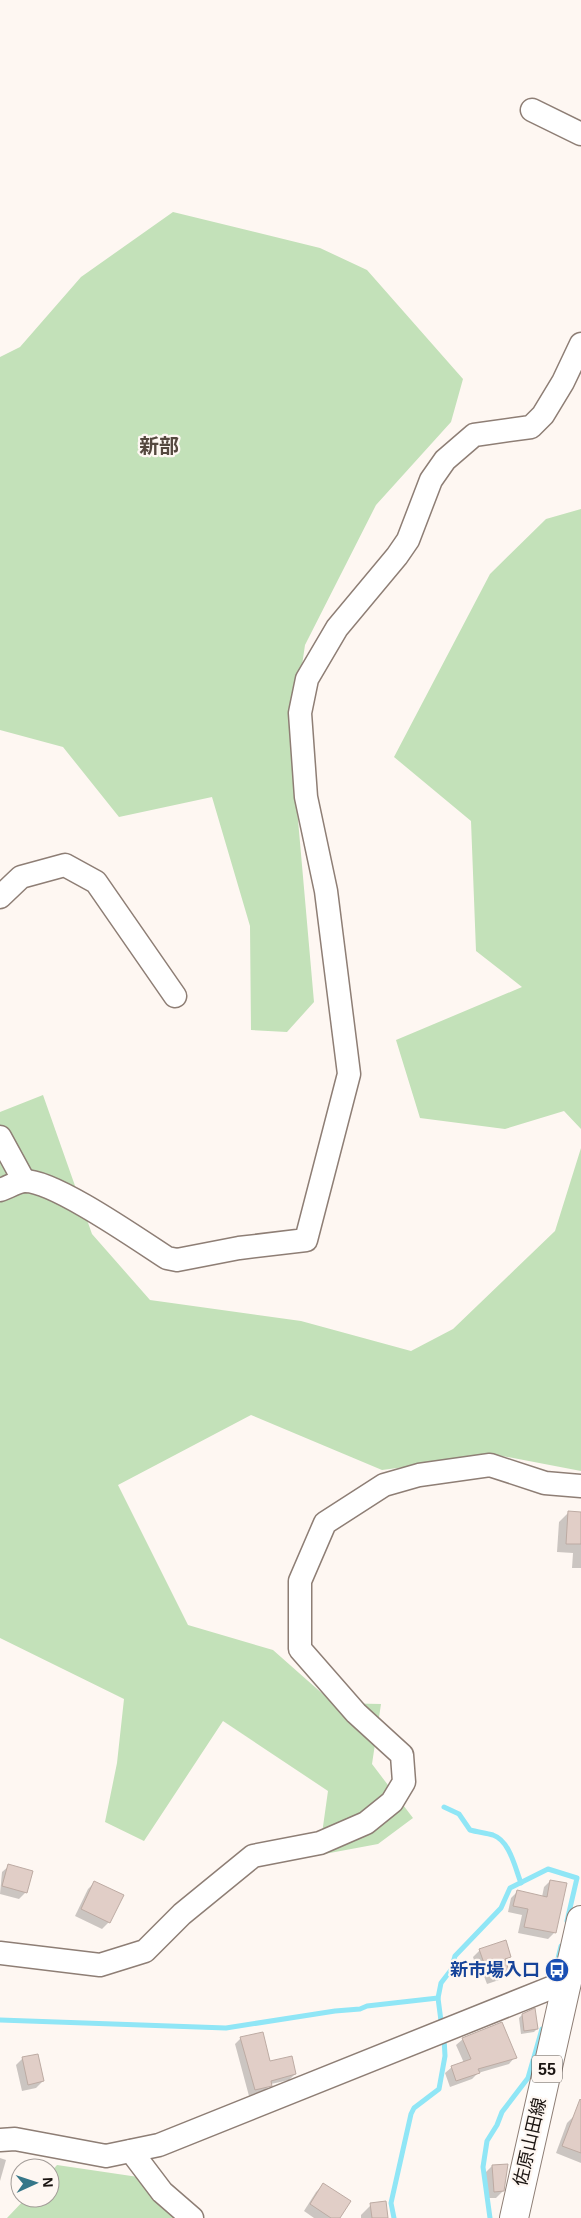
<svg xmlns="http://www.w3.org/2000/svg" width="581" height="2218" font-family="Arial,'Noto Sans JP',sans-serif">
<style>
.green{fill:#c3e1b9}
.shadow{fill:#0003}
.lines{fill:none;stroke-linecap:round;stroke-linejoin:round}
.stream{stroke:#90e6f6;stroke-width:5}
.building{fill:#e1cec7;stroke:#bdaba3}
.minor-casing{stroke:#8e7e75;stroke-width:25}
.major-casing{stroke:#8e7e75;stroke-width:30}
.minor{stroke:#fff;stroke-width:22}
.major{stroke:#fff;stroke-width:28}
.labels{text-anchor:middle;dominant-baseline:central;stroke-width:4.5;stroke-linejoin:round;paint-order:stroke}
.shield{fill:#fef7f2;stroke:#5e5854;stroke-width:1}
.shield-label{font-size:16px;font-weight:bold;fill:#1a1411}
.transit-label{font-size:18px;font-weight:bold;fill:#164399;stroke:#fef7f2;text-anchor:end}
.street-label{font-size:18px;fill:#1a1411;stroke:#fef7f2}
.quarter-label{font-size:20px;font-weight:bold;fill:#55483f;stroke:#fef7f2}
</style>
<rect width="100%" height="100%" fill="#fef7f2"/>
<g class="green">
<path d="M 173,212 L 320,248 L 367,270 L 463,379 L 451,422 L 376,505 L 305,645 L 291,740 L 314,1002 L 287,1032 L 251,1030 L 250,926 L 212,797 L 119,817 L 63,747 L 0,730 L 0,357 L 20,347 L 81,277 Z"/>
<path d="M 581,509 L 581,1129 L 564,1111 L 505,1129 L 420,1118 L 396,1040 L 522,987 L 476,951 L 471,821 L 394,757 L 490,574 L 546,519 Z"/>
<path d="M 43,1095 L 92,1234 L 150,1300 L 301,1321 L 411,1351 L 453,1329 L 555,1231 L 581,1148 L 581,1471 L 497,1455 L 382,1470 L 251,1415 L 118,1485 L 188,1625 L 273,1650 L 333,1703 L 381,1704 L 372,1764 L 413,1818 L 378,1844 L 319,1855 L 328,1791 L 223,1721 L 144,1841 L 105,1822 L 117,1763 L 124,1699 L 0,1638 L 0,1112 Z"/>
<path d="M 57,2165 L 145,2178 L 176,2218 L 7,2218 L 26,2198 L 50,2198 L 50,2173 Z"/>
</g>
<g class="shadow">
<path d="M 568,1513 L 581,1513 L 581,1568 L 572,1568 L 573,1553 L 557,1552 L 559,1522 Z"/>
<path d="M 9,1866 L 26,1892 L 19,1899 L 0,1894 L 2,1872 Z"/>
<path d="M 550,1881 L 554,1933 L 548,1939 L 518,1933 L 522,1915 L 508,1912 L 511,1898 L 517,1892 L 542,1897 L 544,1887 Z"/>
<path d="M 95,1882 L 109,1922 L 102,1929 L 75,1916 L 88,1889 Z"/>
<path d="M 480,1950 L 510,1956 L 505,1961 L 509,1972 L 502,1979 L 487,1984 L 482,1971 L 478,1972 L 473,1957 Z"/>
<path d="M 522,2015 L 537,2029 L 534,2032 L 521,2034 L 519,2018 Z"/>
<path d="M 241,2038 L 269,2062 L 295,2074 L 289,2080 L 271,2084 L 264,2091 L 249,2096 L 235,2044 Z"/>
<path d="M 463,2039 L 515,2057 L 509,2064 L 478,2073 L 472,2079 L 450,2087 L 445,2073 L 452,2067 L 464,2063 L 456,2045 Z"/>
<path d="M 23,2058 L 43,2081 L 36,2088 L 22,2091 L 16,2065 Z"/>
<path d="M 581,2115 L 581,2163 L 556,2153 L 567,2123 L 574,2116 Z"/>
<path d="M 0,2158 L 6,2160 L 0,2181 Z"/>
<path d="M 492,2166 L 503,2191 L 496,2198 L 487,2198 L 485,2173 Z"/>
<path d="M 323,2185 L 338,2218 L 314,2218 L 304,2211 L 316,2192 Z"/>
<path d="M 371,2205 L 386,2218 L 361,2218 L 361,2215 Z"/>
</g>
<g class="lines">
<g class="stream">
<path d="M 444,1807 L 459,1814 L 470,1830 C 477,1832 486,1833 493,1835 C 510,1841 515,1868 521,1883"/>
<path d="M 553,1979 L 561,1946"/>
<path d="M 0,2020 L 226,2028 L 335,2011 L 360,2009 L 367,2006 L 438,1998"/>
<path d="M 441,2021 L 438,1998 L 441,1983 L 451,1970 L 455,1956 L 501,1908 L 510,1888 L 548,1869 L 577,1878 L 567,1921"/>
<path d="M 394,2218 L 391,2203 L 411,2114 L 414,2108 L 439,2089 L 445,2056 L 444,2038"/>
<path d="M 490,2218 L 483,2167 L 487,2141 L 497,2125 L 502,2112 L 528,2078 L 542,2029"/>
</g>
</g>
<g class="building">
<path d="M 568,1511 L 581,1512 L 581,1544 L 566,1544 Z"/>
<path d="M 8,1864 L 33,1871 L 27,1893 L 2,1886 Z"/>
<path d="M 550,1880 L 567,1883 L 556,1933 L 524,1927 L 528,1909 L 513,1906 L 517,1890 L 547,1897 Z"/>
<path d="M 94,1881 L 124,1895 L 110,1923 L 81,1909 Z"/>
<path d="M 506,1940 L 511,1957 L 505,1959 L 510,1973 L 493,1978 L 489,1965 L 485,1966 L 479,1949 Z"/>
<path d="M 535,2008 L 538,2029 L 524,2031 L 522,2014 Z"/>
<path d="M 502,2022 L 517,2058 L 478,2069 L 480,2073 L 456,2081 L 451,2066 L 471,2059 L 462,2038 Z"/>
<path d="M 263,2032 L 270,2061 L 292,2056 L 296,2074 L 271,2081 L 272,2086 L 255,2090 L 240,2037 Z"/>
<path d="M 38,2054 L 44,2081 L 28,2085 L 22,2057 Z"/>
<path d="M 580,2099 L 581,2100 L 581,2153 L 562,2146 Z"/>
<path d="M 508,2164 L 504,2191 L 494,2192 L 492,2165 Z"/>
<path d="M 323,2183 L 351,2201 L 340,2218 L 331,2218 L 310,2204 Z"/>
<path d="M 386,2201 L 388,2218 L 372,2218 L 370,2203 Z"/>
</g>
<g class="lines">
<g class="minor-casing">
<g id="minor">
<path d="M 532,110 L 581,134"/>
<path d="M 0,897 L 21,877 L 65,865 L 96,882 L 175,996"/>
<path d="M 0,1137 L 24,1181"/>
<path d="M 0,1190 C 7,1188 18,1181 25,1181 C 55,1181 139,1240 167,1258 L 177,1260 L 239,1248 L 306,1240 L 349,1074 L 326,891 L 306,797 L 300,713 L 307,679 L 337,628 L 397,556 L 408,540 L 431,480 L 445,460 L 474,435 L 531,427 L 543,415 L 563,382 L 581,344"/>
<path d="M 0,1953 L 100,1965 L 145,1951 L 182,1914 L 253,1856 L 320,1843 L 366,1823 L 392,1802 L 404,1782 L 402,1755 L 356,1713 L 300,1649 L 300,1581 L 325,1523 L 384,1485 L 419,1475 L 490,1465 L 545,1483 L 581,1486"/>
<path d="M 0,2140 L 15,2139 L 106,2156 L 159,2145 L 568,1981"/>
<path d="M 131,2151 L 162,2192 L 192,2218"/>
</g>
</g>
<g class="major-casing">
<path id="major" d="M 514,2218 L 581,1920"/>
</g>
<use href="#minor" class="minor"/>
<use href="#major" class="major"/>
</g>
<defs>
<g id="bus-disc" transform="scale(1.25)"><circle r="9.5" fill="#1a4fb4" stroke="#fef7f2"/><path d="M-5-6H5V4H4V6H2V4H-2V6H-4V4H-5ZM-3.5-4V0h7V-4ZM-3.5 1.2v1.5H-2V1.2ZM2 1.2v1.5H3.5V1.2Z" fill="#fff"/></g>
</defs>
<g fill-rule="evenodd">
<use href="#bus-disc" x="557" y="1970"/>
</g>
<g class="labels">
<rect class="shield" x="532" y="2055.5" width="30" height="27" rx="4"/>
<g class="shield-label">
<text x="547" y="2069">55</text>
</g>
<g class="transit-label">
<text x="540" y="1970">新市場入口</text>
</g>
<g class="street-label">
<text transform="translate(530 2142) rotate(-77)">佐原山田線</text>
</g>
<g class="quarter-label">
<text x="159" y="446">新部</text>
</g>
</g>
<g transform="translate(35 2183) rotate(87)"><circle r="24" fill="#fef7f2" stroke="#a39c98"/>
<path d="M0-4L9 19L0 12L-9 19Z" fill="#367789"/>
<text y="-8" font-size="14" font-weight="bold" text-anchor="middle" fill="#1a1411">N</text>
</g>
</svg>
